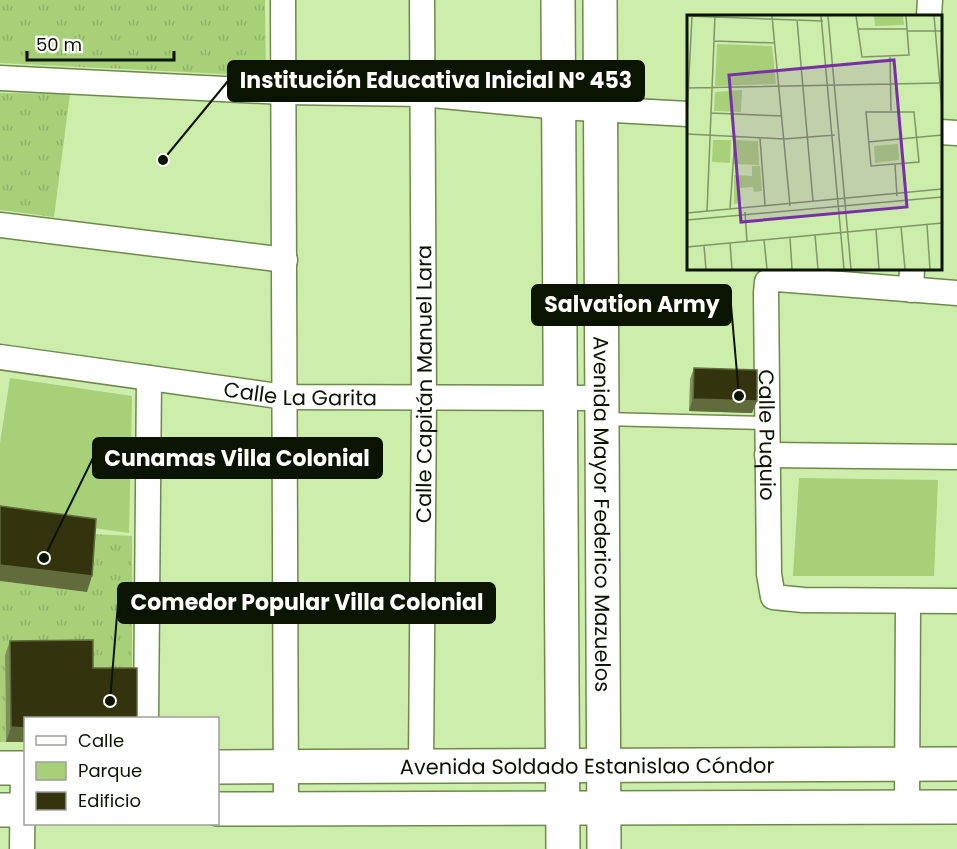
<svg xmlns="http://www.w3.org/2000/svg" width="957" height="849" font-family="Poppins,sans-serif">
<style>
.grass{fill:url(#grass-tufts)}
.park{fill:#a8d079}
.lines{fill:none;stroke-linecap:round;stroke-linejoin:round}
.lane-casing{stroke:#6d894c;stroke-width:15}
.street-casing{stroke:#6d894c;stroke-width:27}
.secondary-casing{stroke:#6d894c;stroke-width:36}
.lane{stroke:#fff;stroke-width:12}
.street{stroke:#fff;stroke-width:24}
.secondary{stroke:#fff;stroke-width:33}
.wall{fill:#80905c}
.shaded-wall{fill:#616b3c}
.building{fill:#33330d;stroke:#616b3c;stroke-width:1.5}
.labels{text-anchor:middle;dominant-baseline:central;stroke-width:6;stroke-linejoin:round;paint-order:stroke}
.street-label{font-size:21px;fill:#0a1400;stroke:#fff}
.inset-road{fill:none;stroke:#7f9667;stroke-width:1.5}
.view{fill:#7831a5;fill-opacity:0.15;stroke:#7831a5;stroke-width:3}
.inset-edge{fill:none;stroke:#0a1400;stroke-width:3}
.leader{fill:none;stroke:#0a1400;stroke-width:2}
.callout-dot{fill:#0a1400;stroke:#fff;stroke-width:2}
.callout{fill:#0a1400;stroke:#0a1400;stroke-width:2}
.callout-label{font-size:22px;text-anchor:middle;font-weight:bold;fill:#fff}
</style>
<defs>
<pattern id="grass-tufts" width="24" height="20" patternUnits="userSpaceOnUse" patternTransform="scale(1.5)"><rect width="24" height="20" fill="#a8d079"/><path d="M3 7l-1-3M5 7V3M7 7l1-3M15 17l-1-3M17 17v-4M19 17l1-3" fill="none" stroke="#8fb267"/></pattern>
</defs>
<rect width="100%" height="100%" fill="#cdedab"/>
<g class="grass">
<path d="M 0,0 L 265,0 L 266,76 L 0,63 Z"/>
<path d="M 0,93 L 70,94 L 54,217 L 0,210 Z"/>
<path d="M 91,534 L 132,536 L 132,683 L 5,655 L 6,742 L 0,742 L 0,581 L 85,591 Z"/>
</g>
<g class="park">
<path d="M 10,378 L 132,396 L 129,533 L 0,515 L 0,443 Z"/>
<path d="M 799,478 L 938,480 L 934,576 L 793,576 Z"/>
</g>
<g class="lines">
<g class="lane-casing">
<path id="lane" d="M 603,419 L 767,423"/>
</g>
<g class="street-casing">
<g id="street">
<path d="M 283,0 L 286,809"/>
<path d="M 929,16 L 930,0"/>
<path d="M 0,78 L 284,92 L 422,94 L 559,107 L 688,114"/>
<path d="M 940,132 L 957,133"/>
<path d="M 0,225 L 285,260"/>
<path d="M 911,290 L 912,268"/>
<path id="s1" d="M 957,293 L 777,279 L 767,282 L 766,293 L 769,574 L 773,597 L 803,600 L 957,601"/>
<path id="s2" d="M 0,357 L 285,397 L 602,398"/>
<path d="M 767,455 L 957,457"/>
<path d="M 146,718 L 149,378"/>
<path id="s3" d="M 421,766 L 424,398 L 422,0"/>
<path d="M 907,807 L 908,601"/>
<path d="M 22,849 L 23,768"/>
</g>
</g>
<g class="secondary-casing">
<g id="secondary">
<path d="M 558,0 L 563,849"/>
<path id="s4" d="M 600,0 L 604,849"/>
<path id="s5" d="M 218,767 L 957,764"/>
<path d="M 0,768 L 26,768"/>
<path d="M 218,809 L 957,807"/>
<path d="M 0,810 L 26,810"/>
</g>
</g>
<use href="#lane" class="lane"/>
<use href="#street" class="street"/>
<use href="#secondary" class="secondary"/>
</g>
<g class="wall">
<path d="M 694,368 L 752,413 L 689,411 L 690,379 Z"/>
<path d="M 10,641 L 93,668 L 26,718 L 26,742 L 6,742 L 5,655 Z"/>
</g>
<g class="shaded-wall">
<path d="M 693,399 L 757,401 L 752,413 L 689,411 Z"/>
<path d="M 0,565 L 92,576 L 87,592 L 0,581 Z"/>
<path d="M 11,727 L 26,728 L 26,742 L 6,742 Z"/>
</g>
<g class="building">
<path d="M 694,368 L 757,370 L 757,401 L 693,399 Z"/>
<path d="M 0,506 L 96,519 L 92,576 L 0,565 Z"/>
<path d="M 93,640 L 93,668 L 137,668 L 137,718 L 26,718 L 26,728 L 11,727 L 10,641 Z"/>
</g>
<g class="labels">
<g class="street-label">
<text stroke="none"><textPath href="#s3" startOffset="382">Calle Capitán Manuel Lara</textPath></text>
<text stroke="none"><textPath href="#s2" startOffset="303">Calle La Garita</textPath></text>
<text stroke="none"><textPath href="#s1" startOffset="344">Calle Puquio</textPath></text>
<text stroke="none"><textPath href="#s4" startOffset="514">Avenida Mayor Federico Mazuelos</textPath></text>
<text stroke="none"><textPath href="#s5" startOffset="369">Avenida Soldado Estanislao Cóndor</textPath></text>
</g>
</g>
<g transform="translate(687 15)">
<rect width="255" height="255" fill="#cdedab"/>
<path d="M 30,29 L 85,31 L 89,69 L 28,71 ZM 55,75 L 54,97 L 27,96 L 28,77 ZM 26,125 L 44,125 L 43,148 L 25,147 ZM 65,151 L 73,151 L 75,176 L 67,177 L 66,172 L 53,173 L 54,188 L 47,189 L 47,160 L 65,161 Z" fill="#a8d079"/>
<path d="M 187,1 L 216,1 L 217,10 L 188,11 ZM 49,125 L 71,126 L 72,150 L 47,149 ZM 211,129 L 212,145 L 188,148 L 187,131 Z" fill="#a8d079"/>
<path class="inset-road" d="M 0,1 L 136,6M 85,1 L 103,191M 134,1 L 157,254M 141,1 L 164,254M 169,1 L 175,42 L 222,40 L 219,1M 247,1 L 255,92M 110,5 L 126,186M 171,14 L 220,14M 221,16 L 255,16M 27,26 L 88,28M 203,42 L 204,96M 0,73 L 255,68M 179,97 L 227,97 L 232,147 L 184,151 ZM 24,98 L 95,101M 0,100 L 5,1M 0,119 L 97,124 L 148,120M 73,123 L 78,190M 181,127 L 255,120M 208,150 L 210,181M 43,194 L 48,122M 20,196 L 28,1M 58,197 L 60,227M 0,198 L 255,174M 0,205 L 255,182M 240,210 L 243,254M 214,212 L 218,254M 189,214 L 192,254M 128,220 L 131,254M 103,223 L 105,254M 77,225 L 80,254M 43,228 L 45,254M 17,231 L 19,254M 0,232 L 255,208"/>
<path class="view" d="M 207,45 L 220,192 L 54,207 L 42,60 Z"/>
<rect width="255" height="255" class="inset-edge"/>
</g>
<path class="leader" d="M163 160L228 81M739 396L731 305M44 558L93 458M110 701L118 603"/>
<g class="callout-dot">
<circle cx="163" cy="160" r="6"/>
<circle cx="739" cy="396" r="6"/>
<circle cx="44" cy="558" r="6"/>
<circle cx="110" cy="701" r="6"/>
</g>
<g class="callout">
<rect x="228" y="61" width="416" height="40" rx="6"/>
<rect x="532" y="285" width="199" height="40" rx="6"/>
<rect x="93" y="438" width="289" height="40" rx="6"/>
<rect x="118" y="583" width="377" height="40" rx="6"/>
</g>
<g class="callout-label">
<text x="436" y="88">Institución Educativa Inicial Nº 453</text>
<text x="632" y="312">Salvation Army</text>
<text x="237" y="466">Cunamas Villa Colonial</text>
<text x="307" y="610">Comedor Popular Villa Colonial</text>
</g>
<rect x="24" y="717" width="195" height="108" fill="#ffffff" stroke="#9da199" stroke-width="1.5"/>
<rect x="36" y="736" width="30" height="9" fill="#ffffff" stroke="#9da199" stroke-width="1.5"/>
<text x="78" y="747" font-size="18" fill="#0a1400">Calle</text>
<rect x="36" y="762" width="30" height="18" fill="#a8d079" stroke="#9da199" stroke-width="1.5"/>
<text x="78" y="777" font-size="18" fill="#0a1400">Parque</text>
<rect x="36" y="792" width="30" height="18" fill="#33330d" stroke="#9da199" stroke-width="1.5"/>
<text x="78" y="807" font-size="18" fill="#0a1400">Edificio</text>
<path d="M27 51v9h147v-9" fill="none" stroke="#0a1400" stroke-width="3"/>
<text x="36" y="51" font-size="18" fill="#0a1400" stroke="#ffffff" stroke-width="4.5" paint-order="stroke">50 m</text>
</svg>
